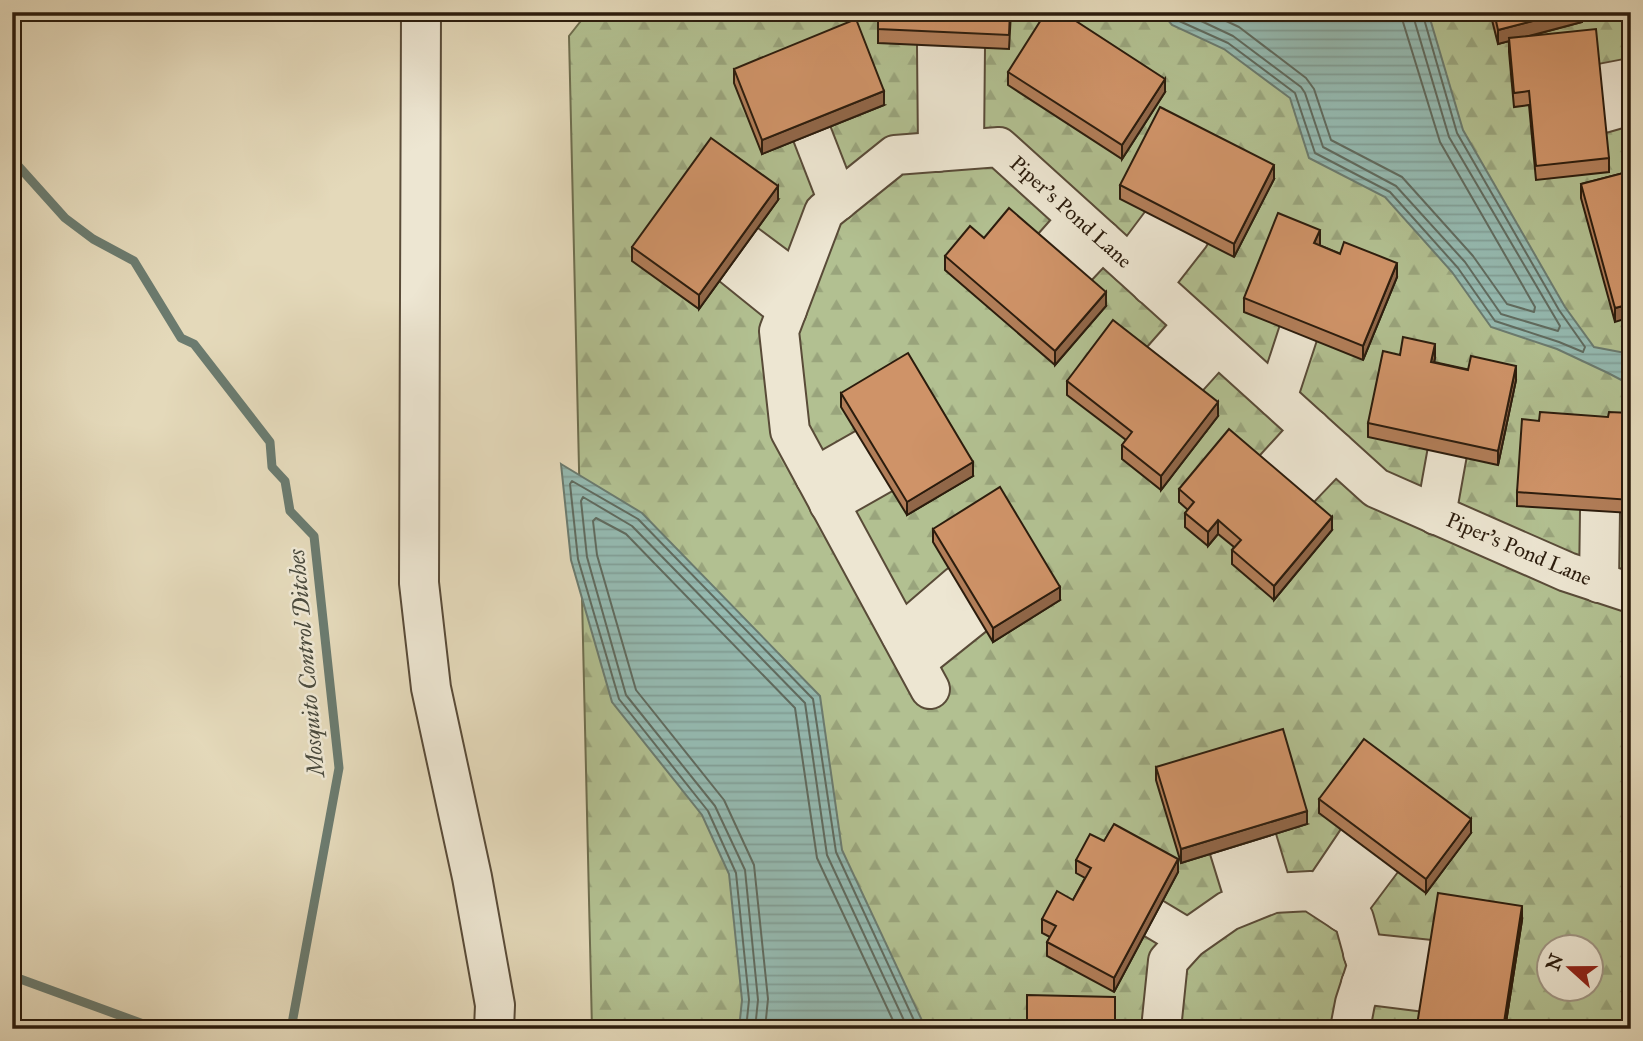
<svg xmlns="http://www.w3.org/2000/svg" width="1643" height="1041" font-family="'IM FELL Great Primer',serif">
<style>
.forest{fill:url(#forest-firs);stroke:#6e6e4f;stroke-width:2;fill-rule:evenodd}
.water{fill:url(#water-rules);stroke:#6b7b6f;stroke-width:2}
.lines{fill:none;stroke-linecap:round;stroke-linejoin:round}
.shore{stroke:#606b5f;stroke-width:2}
.stream{stroke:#6b7b6f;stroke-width:9}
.minor-casing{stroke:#594b38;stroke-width:42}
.minor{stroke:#ede6d2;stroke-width:38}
.wall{fill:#b27e59;stroke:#2b1c0d;stroke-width:2}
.shaded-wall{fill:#916749;stroke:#2b1c0d;stroke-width:2}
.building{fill:#cf9368;stroke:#2b1c0d;stroke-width:2}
.labels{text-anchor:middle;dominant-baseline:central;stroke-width:5;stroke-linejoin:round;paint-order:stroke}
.street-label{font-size:21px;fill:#2b1c0d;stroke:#ede6d2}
.water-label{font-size:23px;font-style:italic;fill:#4b4b3e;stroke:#ede6d2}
</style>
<defs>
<pattern id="forest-firs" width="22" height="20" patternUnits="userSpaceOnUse" patternTransform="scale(1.75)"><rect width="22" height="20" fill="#b2c091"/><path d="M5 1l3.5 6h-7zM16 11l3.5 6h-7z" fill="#99a47c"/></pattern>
<pattern id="water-rules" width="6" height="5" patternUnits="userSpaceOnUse" patternTransform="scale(1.75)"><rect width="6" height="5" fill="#95bab1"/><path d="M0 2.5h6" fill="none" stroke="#819f97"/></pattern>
</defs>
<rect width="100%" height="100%" fill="#e4d9ba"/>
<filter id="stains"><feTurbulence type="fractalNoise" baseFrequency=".00286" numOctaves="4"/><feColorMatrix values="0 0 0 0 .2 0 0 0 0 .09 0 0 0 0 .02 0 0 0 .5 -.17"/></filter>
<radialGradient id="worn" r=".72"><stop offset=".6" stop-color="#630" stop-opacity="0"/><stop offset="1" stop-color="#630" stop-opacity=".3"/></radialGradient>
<path class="forest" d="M 588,12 L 1631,12 L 1631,1029 L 592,1029 L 569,36 ZM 1548,946 L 1590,946 L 1590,988 L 1548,988 Z"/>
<g class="water">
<path d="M 1161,12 L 1428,12 L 1463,130 L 1565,307 L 1594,347 L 1631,354 L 1631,385 L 1608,373 L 1557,349 L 1491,327 L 1452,272 L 1385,197 L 1309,158 L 1290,98 L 1224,49 L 1172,25 Z"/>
<path d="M 561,464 L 642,513 L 820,696 L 842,850 L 926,1029 L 739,1029 L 742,1000 L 729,874 L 702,815 L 612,702 L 571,560 Z"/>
</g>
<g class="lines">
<g class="shore">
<path d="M 1170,12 L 1177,20 L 1228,43 L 1295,93 L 1315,153 L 1390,192 L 1458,268 L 1495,321 L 1559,342 L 1583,352 L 1585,347 L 1559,310 L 1457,133 L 1422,12"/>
<path d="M 1182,12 L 1233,36 L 1301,87 L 1305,93 L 1323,147 L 1396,186 L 1465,262 L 1501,314 L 1558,331 L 1560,326 L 1449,137 L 1414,19 L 1413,12"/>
<path d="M 1207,12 L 1239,27 L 1306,78 L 1314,89 L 1331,140 L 1402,177 L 1473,256 L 1507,304 L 1534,312 L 1535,307 L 1440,142 L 1403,22 L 1402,12"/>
<path d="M 746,1029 L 749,1000 L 736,873 L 708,811 L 619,699 L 578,559 L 570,484 L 572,481 L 638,519 L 813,699 L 836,852 L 918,1029"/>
<path d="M 755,1029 L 758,1000 L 745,870 L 715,806 L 626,695 L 587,557 L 581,501 L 583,497 L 632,526 L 805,703 L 827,855 L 908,1029"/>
<path d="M 765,1029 L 768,999 L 754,865 L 724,800 L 636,690 L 597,555 L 593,521 L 596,518 L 626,534 L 795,708 L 817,858 L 897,1029"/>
</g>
<g class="stream">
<path d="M 12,159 L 65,218 L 93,239 L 134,261 L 181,338 L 194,344 L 270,442 L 272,467 L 285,481 L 290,511 L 314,536 L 339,768 L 291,1029"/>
<path d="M 12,976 L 157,1029"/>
</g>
<g class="minor-casing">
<g id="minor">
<path d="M 421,12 L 419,583 L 431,688 L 472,877 L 495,1005 L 494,1029"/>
<path d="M 937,46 L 938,152"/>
<path d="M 1600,84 L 1631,78"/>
<path d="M 1603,113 L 1631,105"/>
<path d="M 812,134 L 838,201"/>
<path d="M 964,149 L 965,47"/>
<path d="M 746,244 L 797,282"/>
<path d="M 1047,254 L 1078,219"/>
<path d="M 731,265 L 787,310"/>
<path d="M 1130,265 L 1163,221"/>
<path d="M 1070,274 L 1102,240"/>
<path d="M 1151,285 L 1190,235"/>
<path d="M 1156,367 L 1194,324"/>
<path d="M 1180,386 L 1217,345"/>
<path d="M 1277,398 L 1298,334"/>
<path d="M 1268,476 L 1311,429"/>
<path d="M 815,477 L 866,448"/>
<path d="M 1292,496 L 1335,451"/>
<path d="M 829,504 L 882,474"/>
<path d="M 1436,515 L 1447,454"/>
<path d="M 1599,583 L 1600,511"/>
<path d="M 901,635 L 959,585"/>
<path d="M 916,662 L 976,614"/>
<path d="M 930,689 L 790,431 L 779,331 L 824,212 L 895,155 L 999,147 L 1376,488 L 1567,572 L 1631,593"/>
<path d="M 1257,840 L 1273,893"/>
<path d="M 1229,848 L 1246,903"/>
<path d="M 1320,896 L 1357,841"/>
<path d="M 1343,912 L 1382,860"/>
<path d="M 1153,918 L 1188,939"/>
<path d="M 1363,953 L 1430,960"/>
<path d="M 1361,984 L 1425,992"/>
<path d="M 1161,1029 L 1168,961 L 1188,939 L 1228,911 L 1273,893 L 1311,891 L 1354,919 L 1367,966 L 1355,1003 L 1350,1029"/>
</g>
</g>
<use href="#minor" class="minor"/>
</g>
<g class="wall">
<path d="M 878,12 L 1011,12 L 1009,49 L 878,43 Z"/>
<path d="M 1490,12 L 1582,12 L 1582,22 L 1530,36 L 1609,158 L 1609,172 L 1536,180 L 1529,105 L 1514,107 L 1509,52 L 1509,41 L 1498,44 Z"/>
<path d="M 734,69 L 884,105 L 762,154 L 734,83 Z"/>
<path d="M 1008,72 L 1165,92 L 1122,159 L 1008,85 Z"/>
<path d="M 1631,171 L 1615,322 L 1581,198 L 1581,184 Z"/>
<path d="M 1274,179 L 1234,257 L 1120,199 L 1120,185 Z"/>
<path d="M 778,200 L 699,309 L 632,261 L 632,247 Z"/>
<path d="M 1320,244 L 1319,245 L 1397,277 L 1363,360 L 1244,312 L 1244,298 Z"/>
<path d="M 945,256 L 1106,306 L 1055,365 L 945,270 Z"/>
<path d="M 1400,355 L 1435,358 L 1434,362 L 1516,380 L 1498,465 L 1368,437 L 1368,423 Z"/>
<path d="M 1067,381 L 1218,416 L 1161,490 L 1122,459 L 1122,445 L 1126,440 L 1067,395 Z"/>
<path d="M 841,393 L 973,476 L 907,515 L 841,407 Z"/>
<path d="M 1631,413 L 1631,513 L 1517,506 L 1517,492 L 1539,421 L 1608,417 Z"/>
<path d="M 1179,489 L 1332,530 L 1274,600 L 1232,564 L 1232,550 L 1234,547 L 1218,534 L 1208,546 L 1185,527 L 1185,513 L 1188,510 L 1179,502 Z"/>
<path d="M 933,529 L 1060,600 L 993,642 L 933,542 Z"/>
<path d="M 1156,767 L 1307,824 L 1181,863 L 1156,780 Z"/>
<path d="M 1319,799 L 1471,833 L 1426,893 L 1319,813 Z"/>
<path d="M 1104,841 L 1178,872 L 1114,992 L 1047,956 L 1047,942 L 1050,937 L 1042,933 L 1042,919 L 1073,900 L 1085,878 L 1076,873 L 1076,860 Z"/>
<path d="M 1522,920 L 1505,1029 L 1417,1029 L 1417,1025 Z"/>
</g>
<g class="shaded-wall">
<path d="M 1568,12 L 1582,12 L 1582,22 L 1498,44 L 1498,30 Z"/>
<path d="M 1165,79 L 1165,92 L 1122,159 L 1122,145 Z"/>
<path d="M 884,91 L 884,105 L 762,154 L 762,140 Z"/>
<path d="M 1274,165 L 1274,179 L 1234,257 L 1234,244 Z"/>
<path d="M 778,186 L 778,200 L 699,309 L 699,295 Z"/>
<path d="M 1320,230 L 1320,244 L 1314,257 L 1314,243 Z"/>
<path d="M 1397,263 L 1397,277 L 1363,360 L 1363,346 Z"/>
<path d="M 1106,292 L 1106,306 L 1055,365 L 1055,351 Z"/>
<path d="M 1631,304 L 1631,317 L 1615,322 L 1615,308 Z"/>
<path d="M 1435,344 L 1435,358 L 1431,375 L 1431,362 Z"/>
<path d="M 1516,366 L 1516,380 L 1498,465 L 1498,451 Z"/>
<path d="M 1218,402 L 1218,416 L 1161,490 L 1161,476 Z"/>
<path d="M 973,462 L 973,476 L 907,515 L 907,502 Z"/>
<path d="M 1332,517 L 1332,530 L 1274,600 L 1274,586 Z"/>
<path d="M 1218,520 L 1218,534 L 1208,546 L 1208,532 Z"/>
<path d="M 1060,587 L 1060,600 L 993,642 L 993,628 Z"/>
<path d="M 1307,811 L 1307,824 L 1181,863 L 1181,849 Z"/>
<path d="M 1471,819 L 1471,833 L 1426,893 L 1426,879 Z"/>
<path d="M 1178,859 L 1178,872 L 1114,992 L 1114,978 Z"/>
<path d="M 1522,906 L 1522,920 L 1505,1029 L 1503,1029 Z"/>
</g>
<g class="building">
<path d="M 878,12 L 1010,12 L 1009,35 L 878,29 Z"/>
<path d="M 1046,12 L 1062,12 L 1165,79 L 1122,145 L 1008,72 Z"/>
<path d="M 1494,12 L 1568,12 L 1498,30 Z"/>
<path d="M 856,19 L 884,91 L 762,140 L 734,69 Z"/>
<path d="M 1596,29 L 1609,158 L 1536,166 L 1529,91 L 1514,93 L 1509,38 Z"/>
<path d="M 1160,107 L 1274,165 L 1234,244 L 1120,185 Z"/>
<path d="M 711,138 L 778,186 L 699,295 L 632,247 Z"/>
<path d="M 1631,171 L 1631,304 L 1615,308 L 1581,184 Z"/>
<path d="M 1009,208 L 1106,292 L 1055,351 L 945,256 L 970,226 L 984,238 Z"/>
<path d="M 1278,213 L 1320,230 L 1314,243 L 1340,254 L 1344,242 L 1397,263 L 1363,346 L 1244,298 Z"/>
<path d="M 1113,320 L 1218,402 L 1161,476 L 1122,445 L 1132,432 L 1067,381 Z"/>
<path d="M 1403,337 L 1435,344 L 1431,362 L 1468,370 L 1471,356 L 1516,366 L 1498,451 L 1368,423 L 1383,351 L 1400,355 Z"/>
<path d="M 908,353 L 973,462 L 907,502 L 841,393 Z"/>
<path d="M 1540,412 L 1608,417 L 1609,412 L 1631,413 L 1631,500 L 1517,492 L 1522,419 L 1539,421 Z"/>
<path d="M 1229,429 L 1332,517 L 1274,586 L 1232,550 L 1241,540 L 1218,520 L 1208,532 L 1185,513 L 1194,502 L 1179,489 Z"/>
<path d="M 1000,487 L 1060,587 L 993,628 L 933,529 Z"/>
<path d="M 1283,729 L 1307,811 L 1181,849 L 1156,767 Z"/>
<path d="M 1364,739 L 1471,819 L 1426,879 L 1319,799 Z"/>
<path d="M 1114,824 L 1178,859 L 1114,978 L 1047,942 L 1056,926 L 1042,919 L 1057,891 L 1073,900 L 1091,868 L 1076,860 L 1090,834 L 1104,841 Z"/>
<path d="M 1438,893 L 1522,906 L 1503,1029 L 1440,1029 L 1417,1025 Z"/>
<path d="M 1027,995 L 1115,997 L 1115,1029 L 1027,1029 Z"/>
</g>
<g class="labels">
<g class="street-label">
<text transform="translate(1071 212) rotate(42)">Piper's Pond Lane</text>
<text transform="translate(1519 549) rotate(23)">Piper's Pond Lane</text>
</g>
<g class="water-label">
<text transform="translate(306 663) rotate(-95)">Mosquito Control Ditches</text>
</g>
</g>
<rect width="1643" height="1041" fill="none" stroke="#e4d9ba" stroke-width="42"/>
<rect x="14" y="14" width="1615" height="1013" fill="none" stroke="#2b1c0d" stroke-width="3.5"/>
<rect x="21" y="21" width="1601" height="999" fill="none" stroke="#2b1c0d" stroke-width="2"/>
<g transform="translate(1570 968) rotate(291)"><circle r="33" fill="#ede6d2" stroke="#9f9583" stroke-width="2"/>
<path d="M0-5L12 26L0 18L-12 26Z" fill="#8f2418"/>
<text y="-10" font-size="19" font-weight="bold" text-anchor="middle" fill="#2b1c0d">N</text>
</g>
<rect width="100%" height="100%" filter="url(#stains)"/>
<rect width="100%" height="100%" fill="url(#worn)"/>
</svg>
